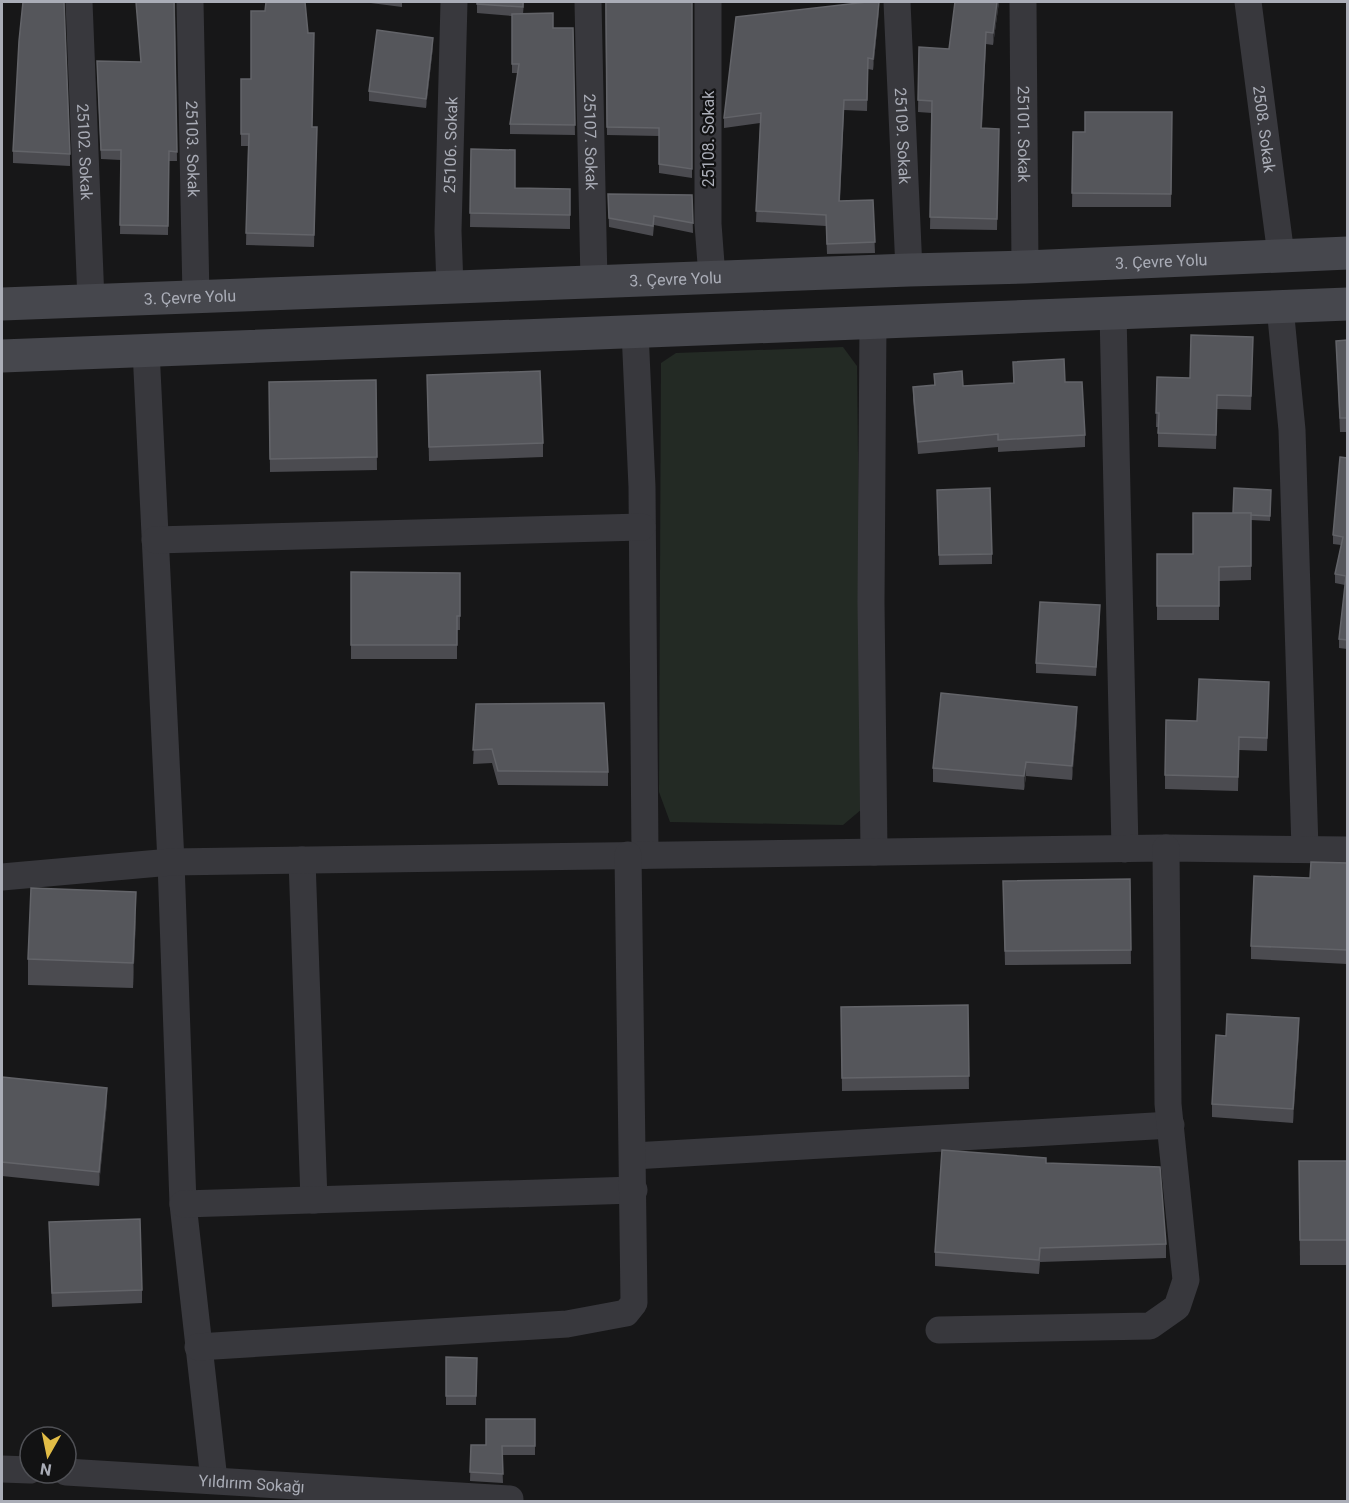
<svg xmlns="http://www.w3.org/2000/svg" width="1349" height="1503" font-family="Roboto,sans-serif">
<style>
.green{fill:#232a24}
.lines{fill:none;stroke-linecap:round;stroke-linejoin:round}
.minor{stroke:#38383d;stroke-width:27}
.secondary{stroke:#46474d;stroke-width:33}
.wall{fill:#4b4b50}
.shaded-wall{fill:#323235}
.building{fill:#55565b;stroke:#636469;stroke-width:1.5}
.labels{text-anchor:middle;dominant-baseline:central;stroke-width:4.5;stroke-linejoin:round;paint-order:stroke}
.street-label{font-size:16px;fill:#aaadb7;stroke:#121213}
</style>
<rect width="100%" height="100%" fill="#171718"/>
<path class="green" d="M 843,347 L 857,366 L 862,809 L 843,825 L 670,822 L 659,792 L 661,363 L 676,353 Z"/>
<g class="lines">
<g class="minor">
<path id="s1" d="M 79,2 L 91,301"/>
<path id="s2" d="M 190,2 L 196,297"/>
<path id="s3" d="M 588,2 L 594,282"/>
<path d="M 708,2 L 708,224 L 712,277"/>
<path id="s4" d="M 897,2 L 909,270"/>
<path id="s5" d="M 1023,2 L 1025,267"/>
<path id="s6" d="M 1248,2 L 1281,255"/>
<path id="s7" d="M 450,287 L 448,231 L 454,2"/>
<path d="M 1280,307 L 1292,430 L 1305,849"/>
<path d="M 1113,313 L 1125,849"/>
<path d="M 873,322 L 871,602 L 874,852"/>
<path d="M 635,331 L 642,487 L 645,855"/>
<path d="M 146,350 L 171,862 L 183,1204 L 214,1480"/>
<path d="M 155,540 L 642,527"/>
<path d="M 302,860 L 314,1200"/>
<path d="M 2,877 L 171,862 L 1166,848 L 1348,850"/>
<path d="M 633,1156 L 1171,1125"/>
<path d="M 183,1204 L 634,1190"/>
<path d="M 939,1330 L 1150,1326 L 1177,1307 L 1186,1280 L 1168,1104 L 1166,848"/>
<path d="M 198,1347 L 567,1324 L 626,1313 L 634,1303 L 628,855"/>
<path d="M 2,1469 L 30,1470"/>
<path id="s8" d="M 66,1472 L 510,1499"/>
</g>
<g class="secondary">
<path id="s9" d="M 2,304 L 909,270 L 1025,267 L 1348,253"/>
<path d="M 2,356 L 1348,304"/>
</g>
</g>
<g class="wall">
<path d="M 136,2 L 175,2 L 177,161 L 169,161 L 168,235 L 120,234 L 121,160 L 101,159 L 97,70 L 141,62 Z"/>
<path d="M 363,2 L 402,2 L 402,7 Z"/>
<path d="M 477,2 L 524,2 L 523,14 L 553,28 L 573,28 L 575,135 L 510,134 L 510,124 L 518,73 L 512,73 L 512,16 L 477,13 Z"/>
<path d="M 605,2 L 692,2 L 692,178 L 659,173 L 659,136 L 607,135 Z"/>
<path d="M 999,2 L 993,45 L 986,44 L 982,128 L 999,129 L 997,230 L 930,229 L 932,113 L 918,112 L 919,47 L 949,49 Z"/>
<path d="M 265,11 L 312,127 L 317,127 L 314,247 L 246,245 L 248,146 L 241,146 L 241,79 L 251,79 Z"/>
<path d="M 879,11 L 873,70 L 868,69 L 867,111 L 844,110 L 840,201 L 873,200 L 875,253 L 827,254 L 826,226 L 756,222 L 760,123 L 724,128 L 724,118 Z"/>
<path d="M 433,47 L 426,108 L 369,101 L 369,91 Z"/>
<path d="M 1172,112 L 1171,207 L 1072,207 L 1073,132 L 1085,132 Z"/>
<path d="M 471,149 L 515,188 L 570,189 L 570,229 L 470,227 Z"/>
<path d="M 13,151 L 70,154 L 70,166 L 13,163 Z"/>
<path d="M 608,194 L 692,195 L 693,233 L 654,225 L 653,236 L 609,227 Z"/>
<path d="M 1253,337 L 1251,410 L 1217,409 L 1216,449 L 1158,447 L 1158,427 L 1156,427 L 1157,377 L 1190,378 Z"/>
<path d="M 1347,340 L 1347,432 L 1340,432 L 1336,341 Z"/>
<path d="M 1013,362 L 1065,382 L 1085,435 L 1085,447 L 998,452 L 998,447 L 918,454 L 913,400 L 913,387 L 934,385 L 934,374 L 963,386 L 1013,383 Z"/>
<path d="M 427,375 L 543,443 L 543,457 L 429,461 Z"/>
<path d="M 376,380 L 377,470 L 270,472 L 269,382 Z"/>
<path d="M 1347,458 L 1347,649 L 1339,648 L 1339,639 L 1345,585 L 1335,583 L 1335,574 L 1341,545 L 1333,544 L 1333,535 Z"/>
<path d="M 937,490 L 992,554 L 992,564 L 939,565 Z"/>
<path d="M 1271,490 L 1270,521 L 1251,520 L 1251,580 L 1219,581 L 1219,620 L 1157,620 L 1157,554 L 1193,554 L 1233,513 Z"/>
<path d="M 351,572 L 460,573 L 460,630 L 457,630 L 457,659 L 351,659 Z"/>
<path d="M 1100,615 L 1096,676 L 1036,673 L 1036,663 Z"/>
<path d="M 1269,682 L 1267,751 L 1239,750 L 1238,791 L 1165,789 L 1165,775 L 1197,721 Z"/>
<path d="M 476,704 L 608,772 L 608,786 L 498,785 L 492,763 L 473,764 Z"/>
<path d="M 1077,721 L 1072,780 L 1026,776 L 1024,790 L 933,782 L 933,768 Z"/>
<path d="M 1347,863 L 1347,964 L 1251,959 L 1251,946 L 1310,878 Z"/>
<path d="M 1130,879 L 1131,964 L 1005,965 L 1003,881 Z"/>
<path d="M 136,917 L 133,988 L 28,985 L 28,959 Z"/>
<path d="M 968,1005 L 969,1089 L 842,1091 L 841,1007 Z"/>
<path d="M 1299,1032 L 1293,1123 L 1212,1117 L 1212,1104 L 1226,1036 Z"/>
<path d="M 2,1077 L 107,1102 L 99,1186 L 2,1176 Z"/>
<path d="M 1299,1161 L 1347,1161 L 1347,1265 L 1300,1265 Z"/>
<path d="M 1046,1163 L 1166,1244 L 1166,1258 L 1040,1262 L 1039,1274 L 935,1266 L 935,1252 Z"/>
<path d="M 49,1222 L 142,1290 L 142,1303 L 52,1307 Z"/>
<path d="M 446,1357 L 477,1358 L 476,1405 L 446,1405 Z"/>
<path d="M 535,1419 L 535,1455 L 502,1455 L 503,1483 L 470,1481 L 471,1445 L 486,1445 Z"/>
</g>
<g class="shaded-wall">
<path d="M 879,2 L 879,11 L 873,70 L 873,59 Z"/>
<path d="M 997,2 L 999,2 L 993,45 L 993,33 Z"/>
<path d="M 986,32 L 986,44 L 981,140 L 981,128 Z"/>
<path d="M 433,38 L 433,47 L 426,108 L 426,99 Z"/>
<path d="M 1077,707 L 1077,721 L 1072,780 L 1072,766 Z"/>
<path d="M 1026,762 L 1026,776 L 1024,790 L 1024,776 Z"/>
<path d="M 136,892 L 136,917 L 133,988 L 133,963 Z"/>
<path d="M 1299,1018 L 1299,1032 L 1293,1123 L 1293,1109 Z"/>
<path d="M 107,1088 L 107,1102 L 99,1186 L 99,1172 Z"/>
</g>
<g class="building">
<path d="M 23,2 L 64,2 L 70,154 L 13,151 L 19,41 Z"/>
<path d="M 136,2 L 174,2 L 177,152 L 169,151 L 168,226 L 120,225 L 121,150 L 101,150 L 97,61 L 141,62 Z"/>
<path d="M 266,2 L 305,2 L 308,33 L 314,33 L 312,127 L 317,127 L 314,235 L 246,233 L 249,134 L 241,134 L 241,79 L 251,79 L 251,11 L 265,11 Z"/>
<path d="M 477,2 L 523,2 L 523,7 L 477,4 Z"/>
<path d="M 606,2 L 692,2 L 692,169 L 659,164 L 659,128 L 607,127 Z"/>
<path d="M 867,2 L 879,2 L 873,59 L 868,58 L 867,100 L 844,100 L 839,201 L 873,200 L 875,242 L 827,244 L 826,215 L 756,211 L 761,113 L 724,118 L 736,17 Z"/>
<path d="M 955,2 L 997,2 L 993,33 L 986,32 L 981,128 L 999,129 L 997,219 L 930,217 L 932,101 L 918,100 L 919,47 L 949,49 Z"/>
<path d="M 553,13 L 553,28 L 573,28 L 575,125 L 510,124 L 519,64 L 512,64 L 512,14 Z"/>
<path d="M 377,30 L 433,38 L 426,99 L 369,91 Z"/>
<path d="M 1085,112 L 1172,112 L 1171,194 L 1072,193 L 1073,132 L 1085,132 Z"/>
<path d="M 471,149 L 515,150 L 515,188 L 570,189 L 570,215 L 470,213 Z"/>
<path d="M 608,194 L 692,195 L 693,223 L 654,216 L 653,226 L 609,218 Z"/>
<path d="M 1191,335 L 1253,337 L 1251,396 L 1217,395 L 1216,435 L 1158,433 L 1159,413 L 1156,413 L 1157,377 L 1190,378 Z"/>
<path d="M 1347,340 L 1347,418 L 1340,418 L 1336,341 Z"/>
<path d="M 1064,359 L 1065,382 L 1082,382 L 1085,435 L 998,440 L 998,434 L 918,442 L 913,387 L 935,385 L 934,374 L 962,371 L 963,386 L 1014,383 L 1013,362 Z"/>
<path d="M 540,371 L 543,443 L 429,447 L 427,375 Z"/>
<path d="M 376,380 L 377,457 L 270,459 L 269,382 Z"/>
<path d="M 1340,457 L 1347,458 L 1347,640 L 1339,639 L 1346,576 L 1335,574 L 1343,537 L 1333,535 Z"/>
<path d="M 990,488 L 992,554 L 939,555 L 937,490 Z"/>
<path d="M 1234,488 L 1271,490 L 1270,516 L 1251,515 L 1251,513 L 1233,513 Z"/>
<path d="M 1193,513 L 1251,513 L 1251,566 L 1219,567 L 1219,606 L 1157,606 L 1157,554 L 1193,554 Z"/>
<path d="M 351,572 L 460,573 L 460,616 L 457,616 L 457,645 L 351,645 Z"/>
<path d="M 1040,602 L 1100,605 L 1096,667 L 1036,663 Z"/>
<path d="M 1199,679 L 1269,682 L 1267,738 L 1239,737 L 1238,777 L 1165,775 L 1166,720 L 1197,721 Z"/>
<path d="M 941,693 L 1077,707 L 1072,766 L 1026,762 L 1024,776 L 933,768 Z"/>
<path d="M 604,703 L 608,772 L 498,771 L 492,749 L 473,750 L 476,704 Z"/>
<path d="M 1311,862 L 1347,863 L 1347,950 L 1251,946 L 1254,876 L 1310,878 Z"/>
<path d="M 1130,879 L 1131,950 L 1005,951 L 1003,881 Z"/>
<path d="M 31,888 L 136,892 L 133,963 L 28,959 Z"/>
<path d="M 968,1005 L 969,1076 L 842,1078 L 841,1007 Z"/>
<path d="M 1227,1014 L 1299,1018 L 1293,1109 L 1212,1104 L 1216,1035 L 1226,1036 Z"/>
<path d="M 2,1077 L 107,1088 L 99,1172 L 2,1162 Z"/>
<path d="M 942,1150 L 1046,1158 L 1046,1163 L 1160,1167 L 1166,1244 L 1040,1248 L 1039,1260 L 935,1252 Z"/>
<path d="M 1299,1161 L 1347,1161 L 1347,1240 L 1300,1240 Z"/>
<path d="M 140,1219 L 142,1290 L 52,1293 L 49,1222 Z"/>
<path d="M 446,1357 L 477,1358 L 476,1396 L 446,1396 Z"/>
<path d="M 486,1419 L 535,1419 L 535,1446 L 502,1446 L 503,1474 L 470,1472 L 471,1445 L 486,1445 Z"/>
</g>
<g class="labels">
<g class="street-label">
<text stroke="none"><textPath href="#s6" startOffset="128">2508. Sokak</textPath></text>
<text stroke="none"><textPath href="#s5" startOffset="132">25101. Sokak</textPath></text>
<text stroke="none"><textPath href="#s4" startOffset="134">25109. Sokak</textPath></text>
<text transform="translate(708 139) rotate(-90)">25108. Sokak</text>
<text stroke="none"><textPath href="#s3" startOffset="140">25107. Sokak</textPath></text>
<text stroke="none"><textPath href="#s7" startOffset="142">25106. Sokak</textPath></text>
<text stroke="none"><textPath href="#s2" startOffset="147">25103. Sokak</textPath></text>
<text stroke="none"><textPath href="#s1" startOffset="150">25102. Sokak</textPath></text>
<text stroke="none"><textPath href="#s9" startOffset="1160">3. Çevre Yolu</textPath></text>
<text stroke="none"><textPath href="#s9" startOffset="674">3. Çevre Yolu</textPath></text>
<text stroke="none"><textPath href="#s9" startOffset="188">3. Çevre Yolu</textPath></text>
<text stroke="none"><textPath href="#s8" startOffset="186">Yıldırım Sokağı</textPath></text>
</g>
</g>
<rect width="1349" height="1503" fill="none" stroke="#aaadb7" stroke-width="6"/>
<g transform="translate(48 1455) rotate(189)"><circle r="28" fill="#121213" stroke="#4f5055" stroke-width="1.5"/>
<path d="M0-4.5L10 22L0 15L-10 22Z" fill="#e1bc46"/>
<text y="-9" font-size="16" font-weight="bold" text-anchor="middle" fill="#aaadb7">N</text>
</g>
</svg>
